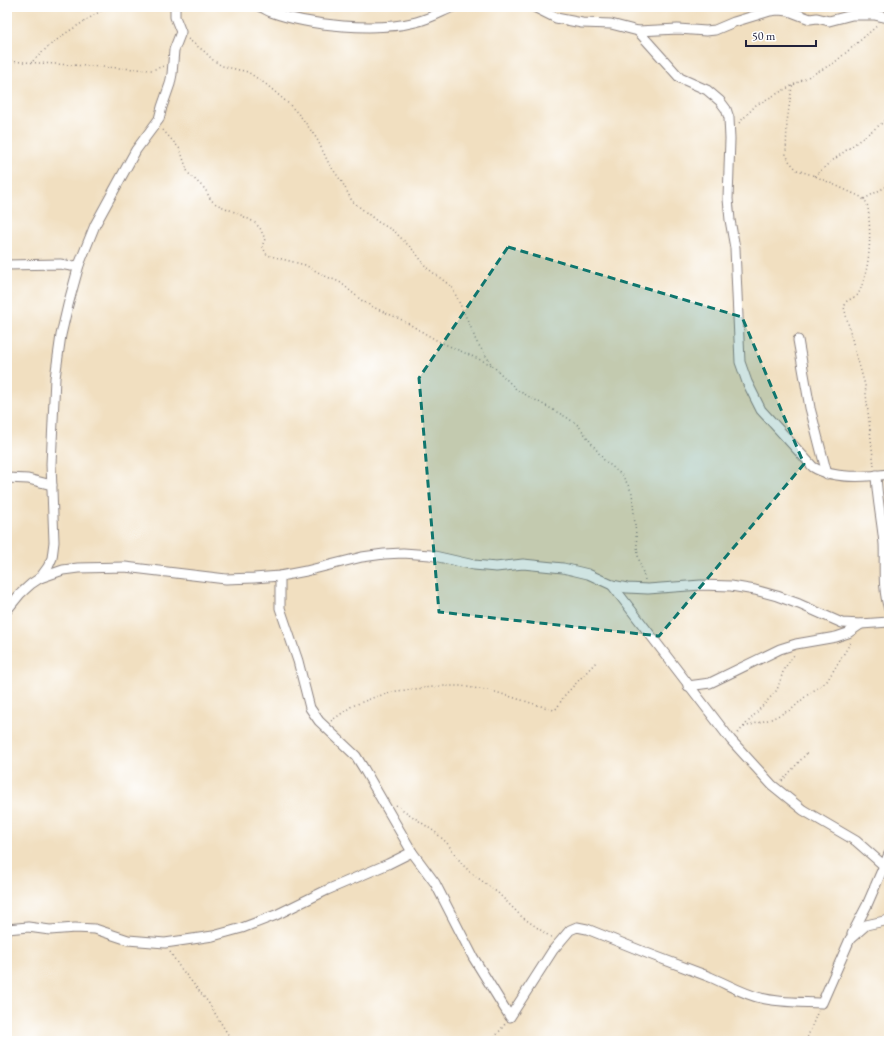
<svg xmlns="http://www.w3.org/2000/svg" width="896" height="1048" font-family="'EB Garamond',serif">
<style>
.lines{fill:none;stroke-linecap:round;stroke-linejoin:round}
.minor-casing{stroke:#8a807e;stroke-width:11}
.path{stroke:#8a807e;stroke-width:1.5;stroke-dasharray:1 3;stroke-linecap:butt}
.minor{stroke:#fff;stroke-width:9}
.marked{fill:#0f766e;fill-opacity:0.2;stroke:#0f766e;stroke-width:3;stroke-dasharray:8 5;stroke-linejoin:round}
</style>
<rect width="100%" height="100%" fill="#fff"/>
<filter id="ink" filterUnits="userSpaceOnUse"><feTurbulence type="fractalNoise" baseFrequency=".025" numOctaves="2"/><feDisplacementMap in="SourceGraphic" scale="8" xChannelSelector="R" yChannelSelector="G"/><feConvolveMatrix kernelMatrix="1 2 1 2 8 2 1 2 1" color-interpolation-filters="sRGB"/></filter>
<filter id="wash" filterUnits="userSpaceOnUse"><feTurbulence type="fractalNoise" baseFrequency=".012" numOctaves="4" result="noise"/><feDisplacementMap in="SourceGraphic" scale="16" xChannelSelector="R" yChannelSelector="G"/><feGaussianBlur stdDeviation="0.9" result="paint"/><feColorMatrix in="noise" values="0 0 0 0 0 0 0 0 0 0 0 0 0 0 0 0 0 1.4 0 .05"/><feComposite in="paint" operator="in"/></filter>
<g filter="url(#wash)">
<rect width="100%" height="100%" fill="#f1dfc0"/>
</g>
<g filter="url(#ink)">
<g class="lines">
<g class="minor-casing">
<g id="minor">
<path d="M 260,7 C 264,8 268,11 271,12 C 310,26 376,32 416,22 C 429,19 441,12 453,7"/>
<path d="M 534,7 L 556,18 L 582,23 L 611,24 L 638,31 L 678,29 L 706,31 L 715,30 L 734,22 L 770,11 L 778,10 L 789,11 L 810,19 L 817,18 L 829,21 L 852,15 L 875,15 L 889,18"/>
<path d="M 638,31 L 680,78 L 707,90 L 720,101 L 726,109 L 729,118 L 730,139 L 728,199 L 730,220 L 735,248 L 740,362 L 747,382 L 761,410 L 813,467 C 832,479 867,477 889,474"/>
<path d="M 7,265 L 60,264 L 71,266 L 79,265"/>
<path d="M 798,340 L 810,408 L 827,474"/>
<path d="M 876,475 C 877,499 882,521 884,544 C 885,566 882,588 889,609"/>
<path d="M 7,478 L 28,479 L 52,485"/>
<path d="M 280,576 L 280,608 L 298,661 L 310,708 L 319,721 L 356,756 L 364,769 L 412,852 L 435,883 L 473,957 L 510,1017 L 553,950 L 570,930 L 577,927 L 587,929 C 628,946 669,962 710,977 C 727,984 743,994 761,998 C 781,1003 802,1002 822,1003 L 850,939 L 866,925 L 889,920"/>
<path d="M 40,578 L 48,567 L 52,558 L 54,542 L 51,464 L 55,378 L 61,335 L 68,305 L 79,265 L 95,225 L 136,150 L 159,119 L 162,107 L 170,84 L 172,74 L 174,50 L 181,32 L 175,17 L 175,7"/>
<path d="M 612,585 L 731,740 L 772,785 L 803,810 L 856,841 L 889,870"/>
<path d="M 7,610 L 20,594 L 31,584 L 40,578 L 63,570 L 78,568 L 125,567 L 226,579 L 254,578 L 280,576 L 306,571 L 362,557 L 384,554 L 403,553 L 430,555 L 474,565 L 496,567 L 523,564 L 563,568 L 588,574 L 612,585 L 627,588 L 648,589 L 701,585 L 731,586 L 755,590 L 777,596 L 799,604 L 842,623 L 861,624 L 889,622"/>
<path d="M 688,686 L 710,683 L 780,649 L 796,644 L 836,637 L 848,633 L 861,624"/>
<path d="M 7,929 L 28,927 L 50,930 L 75,928 L 95,929 L 128,940 L 165,943 L 213,936 L 242,928 L 276,915 L 327,890 L 388,864 L 412,852"/>
<path d="M 852,934 L 867,905 L 889,854"/>
</g>
</g>
<g class="path">
<path d="M 188,39 L 205,52 L 213,60 L 222,66 L 248,72 L 267,85 L 290,105 L 302,118 L 317,139 L 329,164 L 342,182 L 352,201 L 378,222 L 394,231 L 415,252 L 427,268 L 452,287 L 472,330 L 476,341 L 492,365 L 517,390 L 566,417 L 578,425 L 604,460 L 621,474 L 627,483 L 632,493 L 638,556 L 645,580"/>
<path d="M 7,61 L 152,70 L 164,66"/>
<path d="M 33,61 L 49,46 L 66,33 L 107,7"/>
<path d="M 792,86 L 787,122 L 786,154 L 789,161 L 797,170 L 815,176 L 861,197 L 866,202 L 868,207 C 871,236 871,267 858,295 L 847,301 L 844,307 L 854,347 L 865,385 L 874,466"/>
<path d="M 739,123 L 756,105 L 834,63 L 878,25"/>
<path d="M 163,130 L 180,149 L 188,173 L 205,189 L 211,200 L 216,204 L 237,213 L 254,222 L 260,228 L 265,239 L 262,246 L 267,255 L 305,265 L 327,277 L 335,280 L 341,283 L 361,300 L 373,307 L 402,320 L 438,341 L 492,365"/>
<path d="M 815,176 L 828,164 L 881,124 L 889,116"/>
<path d="M 864,199 L 889,185"/>
<path d="M 331,721 L 352,706 L 375,697 L 397,691 L 442,686 L 461,686 L 492,691 L 554,710 L 557,708 L 564,696 L 597,661"/>
<path d="M 744,727 L 771,719 L 792,709 L 806,696 L 827,681 L 851,642"/>
<path d="M 738,733 L 777,690 L 784,669 L 794,655"/>
<path d="M 782,781 L 807,753"/>
<path d="M 396,805 L 435,832 L 447,843 L 462,864 L 470,872 L 498,893 L 522,917 L 552,938"/>
<path d="M 170,952 L 179,966 L 208,1002 L 232,1041"/>
<path d="M 492,1041 L 505,1024"/>
<path d="M 806,1041 L 818,1011"/>
</g>
<use href="#minor" class="minor"/>
</g>
</g>
<path class="marked" d="M 508,247 L 742,317 L 804,464 L 659,636 L 439,612 L 419,378 Z"/>
<rect width="896" height="1048" fill="none" stroke="#fff" stroke-width="24"/>
<path d="M746 40v6h70v-6" fill="none" stroke="#22223b" stroke-width="2"/>
<text x="752" y="40" font-size="12" fill="#22223b" stroke="#ffffff" stroke-width="3" paint-order="stroke">50 m</text>
</svg>
